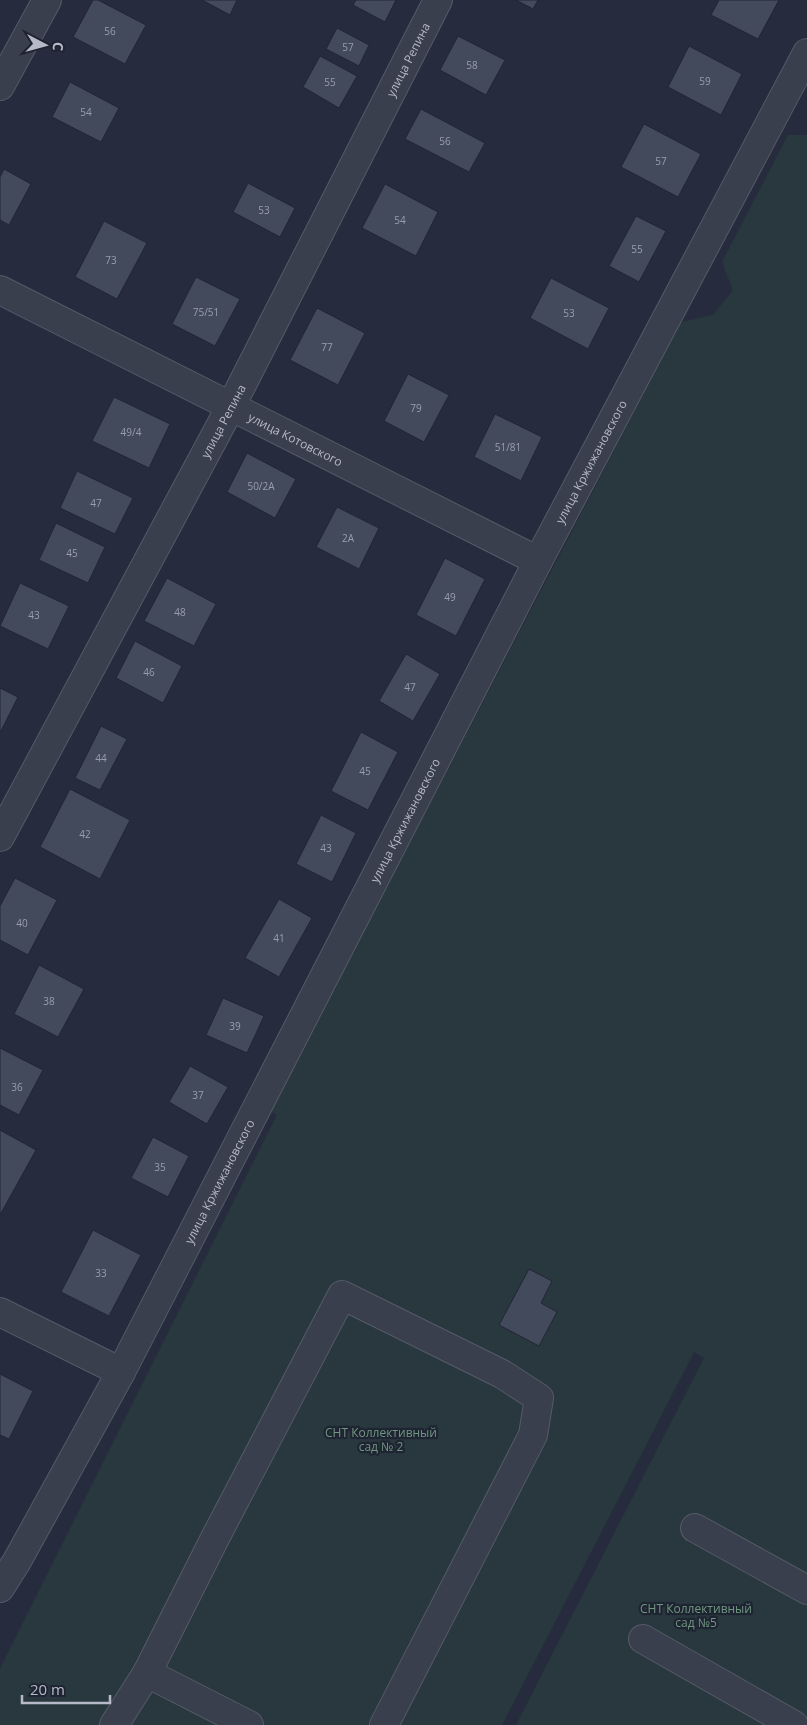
<svg xmlns="http://www.w3.org/2000/svg" width="807" height="1725" font-family="'Open Sans',sans-serif">
<style>
.green{fill:#28383e}
.building{fill:#434a5c;stroke:#212634}
.lines{fill:none;stroke-linecap:round;stroke-linejoin:round}
.minor-casing{stroke:#555a68;stroke-width:30}
.minor{stroke:#3a3f4d;stroke-width:28}
.labels{text-anchor:middle;dominant-baseline:central;stroke-width:4.5;stroke-linejoin:round;paint-order:stroke}
.number-label{font-size:10px;fill:#999ead}
.street-label{font-size:12px;fill:#b6bac8;stroke:#1f2432}
.park-label{font-size:12px;fill:#6f977f;stroke:#1f2432}
</style>
<rect width="100%" height="100%" fill="#262c3d"/>
<path class="green" d="M 788,135 L 807,135 L 807,1725 L 516,1725 L 704,1358 L 694,1352 L 502,1725 L 0,1725 L 0,1669 L 277,1115 L 270,1111 L 681,322 L 713,315 L 733,290 L 722,262 Z"/>
<g class="building">
<path d="M 93,0 L 98,0 L 146,25 L 125,64 L 73,37 Z"/>
<path d="M 202,0 L 237,0 L 230,15 Z"/>
<path d="M 356,0 L 396,0 L 385,22 L 353,5 Z"/>
<path d="M 516,0 L 538,0 L 533,9 Z"/>
<path d="M 719,0 L 779,0 L 758,39 L 711,15 Z"/>
<path d="M 337,28 L 369,45 L 359,66 L 326,49 Z"/>
<path d="M 458,36 L 505,60 L 486,95 L 440,70 Z"/>
<path d="M 689,46 L 742,74 L 721,115 L 668,87 Z"/>
<path d="M 320,56 L 357,76 L 339,108 L 303,87 Z"/>
<path d="M 70,82 L 119,108 L 101,142 L 52,117 Z"/>
<path d="M 421,109 L 485,143 L 469,172 L 405,139 Z"/>
<path d="M 644,124 L 701,154 L 678,197 L 621,167 Z"/>
<path d="M 4,169 L 31,184 L 9,225 L 0,220 L 0,177 Z"/>
<path d="M 248,183 L 295,208 L 280,237 L 233,212 Z"/>
<path d="M 385,184 L 438,212 L 416,256 L 362,228 Z"/>
<path d="M 636,216 L 666,231 L 639,282 L 609,266 Z"/>
<path d="M 104,221 L 147,243 L 117,299 L 75,277 Z"/>
<path d="M 196,277 L 240,299 L 215,346 L 172,324 Z"/>
<path d="M 551,278 L 609,308 L 588,349 L 530,318 Z"/>
<path d="M 317,308 L 365,333 L 338,385 L 290,360 Z"/>
<path d="M 408,374 L 449,395 L 424,442 L 384,421 Z"/>
<path d="M 114,397 L 170,424 L 149,468 L 92,441 Z"/>
<path d="M 495,414 L 542,437 L 521,481 L 474,457 Z"/>
<path d="M 247,453 L 296,479 L 275,518 L 227,492 Z"/>
<path d="M 77,471 L 133,498 L 115,534 L 60,508 Z"/>
<path d="M 337,507 L 379,528 L 359,569 L 316,547 Z"/>
<path d="M 56,523 L 105,547 L 88,583 L 39,560 Z"/>
<path d="M 445,558 L 485,579 L 456,636 L 416,615 Z"/>
<path d="M 167,578 L 216,604 L 194,646 L 144,621 Z"/>
<path d="M 20,583 L 69,606 L 48,649 L 0,626 Z"/>
<path d="M 135,641 L 182,666 L 163,703 L 116,678 Z"/>
<path d="M 406,654 L 440,674 L 413,721 L 379,701 Z"/>
<path d="M 0,688 L 18,697 L 0,733 Z"/>
<path d="M 101,726 L 127,739 L 100,790 L 75,778 Z"/>
<path d="M 361,732 L 398,752 L 368,810 L 331,791 Z"/>
<path d="M 70,789 L 130,820 L 100,879 L 40,847 Z"/>
<path d="M 321,815 L 356,833 L 332,882 L 296,864 Z"/>
<path d="M 15,878 L 57,900 L 28,955 L 0,940 L 0,906 Z"/>
<path d="M 279,899 L 312,918 L 279,977 L 245,958 Z"/>
<path d="M 39,965 L 84,989 L 58,1037 L 14,1014 Z"/>
<path d="M 223,998 L 264,1016 L 247,1053 L 206,1035 Z"/>
<path d="M 0,1048 L 43,1070 L 19,1115 L 0,1105 Z"/>
<path d="M 190,1066 L 228,1087 L 207,1124 L 169,1102 Z"/>
<path d="M 0,1130 L 36,1150 L 0,1215 Z"/>
<path d="M 153,1137 L 189,1156 L 168,1197 L 131,1178 Z"/>
<path d="M 93,1230 L 141,1255 L 109,1316 L 61,1292 Z"/>
<path d="M 529,1269 L 552,1281 L 541,1303 L 557,1312 L 539,1346 L 499,1325 Z"/>
<path d="M 0,1374 L 33,1391 L 9,1439 L 0,1435 Z"/>
</g>
<g class="lines">
<g class="minor-casing">
<g id="minor">
<path d="M 0,86 L 47,0"/>
<path id="s1" d="M 0,290 L 538,561"/>
<path id="s2" d="M 0,837 L 231,406 L 438,0"/>
<path d="M 0,1312 L 121,1372"/>
<path d="M 695,1528 L 807,1590"/>
<path id="s3" d="M 0,1588 L 17,1561 L 121,1372 L 538,561 L 807,53"/>
<path d="M 643,1639 L 794,1725"/>
<path d="M 147,1673 L 249,1725"/>
<path d="M 114,1725 L 147,1673 L 214,1540 L 342,1295 L 502,1374 L 539,1398 L 533,1435 L 384,1725"/>
</g>
</g>
<use href="#minor" class="minor"/>
</g>
<g class="labels">
<g class="number-label">
<text x="110" y="31">56</text>
<text x="348" y="47">57</text>
<text x="472" y="65">58</text>
<text x="705" y="81">59</text>
<text x="330" y="82">55</text>
<text x="86" y="112">54</text>
<text x="445" y="141">56</text>
<text x="661" y="161">57</text>
<text x="264" y="210">53</text>
<text x="400" y="220">54</text>
<text x="637" y="249">55</text>
<text x="111" y="260">73</text>
<text x="206" y="312">75/51</text>
<text x="569" y="313">53</text>
<text x="327" y="347">77</text>
<text x="416" y="408">79</text>
<text x="131" y="432">49/4</text>
<text x="508" y="447">51/81</text>
<text x="261" y="486">50/2А</text>
<text x="96" y="503">47</text>
<text x="348" y="538">2А</text>
<text x="72" y="553">45</text>
<text x="450" y="597">49</text>
<text x="180" y="612">48</text>
<text x="34" y="615">43</text>
<text x="149" y="672">46</text>
<text x="410" y="687">47</text>
<text x="101" y="758">44</text>
<text x="365" y="771">45</text>
<text x="85" y="834">42</text>
<text x="326" y="848">43</text>
<text x="22" y="923">40</text>
<text x="279" y="938">41</text>
<text x="49" y="1001">38</text>
<text x="235" y="1026">39</text>
<text x="17" y="1087">36</text>
<text x="198" y="1095">37</text>
<text x="160" y="1167">35</text>
<text x="101" y="1273">33</text>
</g>
<g class="street-label">
<text stroke="none"><textPath href="#s2" startOffset="878">улица Репина</textPath></text>
<text stroke="none"><textPath href="#s2" startOffset="472">улица Репина</textPath></text>
<text stroke="none"><textPath href="#s1" startOffset="331">улица Котовского</textPath></text>
<text stroke="none"><textPath href="#s3" startOffset="1272">улица Кржижановского</textPath></text>
<text stroke="none"><textPath href="#s3" startOffset="868">улица Кржижановского</textPath></text>
<text stroke="none"><textPath href="#s3" startOffset="462">улица Кржижановского</textPath></text>
</g>
<g class="park-label">
<text x="381" y="1432">СНТ Коллективный<tspan x="381" dy="14">сад № 2</tspan></text>
<text x="696" y="1608">СНТ Коллективный<tspan x="696" dy="14">сад №5</tspan></text>
</g>
</g>
<g transform="translate(45 45) rotate(96)" stroke="#1f2432" stroke-width="4" paint-order="stroke">
<path d="M0-4L9 19L0 12L-9 19Z" fill="#b6bac8"/>
<text y="-8" font-size="14" font-weight="bold" text-anchor="middle" fill="#b6bac8">С</text>
</g>
<path d="M22 1695v8h88v-8" fill="none" stroke="#b6bac8" stroke-width="2.5"/>
<text x="30" y="1695" font-size="15" fill="#b6bac8" stroke="#1f2432" stroke-width="4" paint-order="stroke">20 m</text>
</svg>
